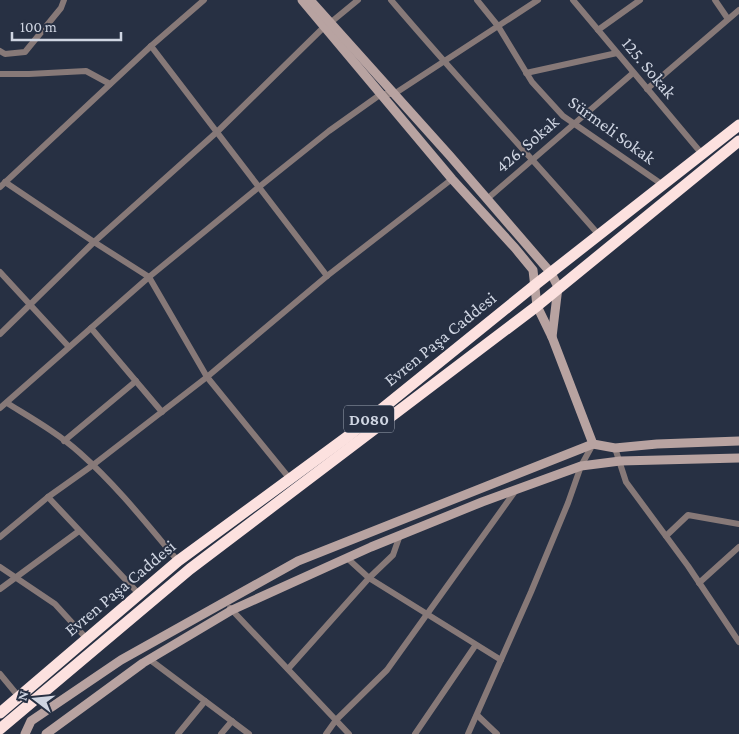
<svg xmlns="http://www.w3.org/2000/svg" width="739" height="734" font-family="'Crimson Pro',serif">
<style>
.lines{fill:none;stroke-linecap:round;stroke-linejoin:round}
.street{stroke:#877978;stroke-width:6}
.secondary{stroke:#b8a3a1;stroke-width:9}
.highway{stroke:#fce1df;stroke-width:11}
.labels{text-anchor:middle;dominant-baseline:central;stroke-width:4;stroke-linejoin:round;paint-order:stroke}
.shield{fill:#273043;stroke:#9da4b2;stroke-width:1}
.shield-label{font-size:16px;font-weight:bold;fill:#cfd5e2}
.street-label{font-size:18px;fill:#cfd5e2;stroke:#273043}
</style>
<rect width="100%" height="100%" fill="#273043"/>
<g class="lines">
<g class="street">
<path d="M 391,0 C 459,80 530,156 599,235"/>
<path d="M 477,0 L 498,26 L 532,82 L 563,116 L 663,185"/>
<path d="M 573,0 L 702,154"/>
<path d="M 715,0 L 728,19"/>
<path d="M 330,23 L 358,0"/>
<path d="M 598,30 L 640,0"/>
<path d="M 151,46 L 327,276"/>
<path d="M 0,51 L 5,54 L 25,52 L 61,8 L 64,0"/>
<path d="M 526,73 L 617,53"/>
<path d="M 0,74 L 29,74 L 86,71 L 110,84"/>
<path d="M 647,89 L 739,10"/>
<path d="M 5,182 L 94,242 L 149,277 L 207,377 L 290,479"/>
<path d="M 0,187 L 151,46 L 204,0"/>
<path d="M 487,199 L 633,73"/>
<path d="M 0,272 L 69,347"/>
<path d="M 91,328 L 162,412"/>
<path d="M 0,334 L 94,242 L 218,131 L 325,26"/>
<path d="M 7,403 C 31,418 58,433 80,453 C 116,485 147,524 178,561"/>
<path d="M 0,408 L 149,277 L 259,187 L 329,131 L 381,94 L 394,94 L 538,0"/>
<path d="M 64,441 L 136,381"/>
<path d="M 615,448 L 626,482 L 688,566 L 739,642"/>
<path d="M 48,497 L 139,594"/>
<path d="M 666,536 L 688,515 L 739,524"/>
<path d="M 0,537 L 48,497 L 93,465 L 207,377 L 327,276 L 452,179"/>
<path d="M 347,558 L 369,578 L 501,660"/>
<path d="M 0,567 L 55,604 L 87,639"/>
<path d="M 699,583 L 739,547"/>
<path d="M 0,589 L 79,531"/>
<path d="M 230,608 L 349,734"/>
<path d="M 149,659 L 249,734"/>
<path d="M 288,669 L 369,578 L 393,555 L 400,535"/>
<path d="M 0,674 L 19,697"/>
<path d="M 477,715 L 497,734"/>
<path d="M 178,734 L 205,701"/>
<path d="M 221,734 L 232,721"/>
<path d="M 326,734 L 336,720 L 387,670 L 516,490"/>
<path d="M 415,734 L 475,646"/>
<path d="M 468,734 L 531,592 L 568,503 L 581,466 L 593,444"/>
</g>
<g class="secondary">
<path d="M 302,0 L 452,179 L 515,248 L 533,270 L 537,306 L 552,337 L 593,444"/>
<path d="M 310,0 L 450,156 L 551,273 L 558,287 L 552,337"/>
<path d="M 25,734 L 31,721 L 121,660 L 298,561 L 593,444 L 615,448 L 657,444 L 739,441"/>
<path d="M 46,734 L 143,663 L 232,610 L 371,547 L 482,502 L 581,466 L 620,461 L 739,458"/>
</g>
<g class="highway">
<path d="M 0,713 L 178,561 L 347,437 L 535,285 L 739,125"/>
<path d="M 0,729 L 190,569 L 537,306 L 739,141"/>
</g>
</g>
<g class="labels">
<rect class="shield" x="344" y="405.5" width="50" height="27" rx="4"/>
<g class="shield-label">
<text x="369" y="419">D080</text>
</g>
<g class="street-label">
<text transform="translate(649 68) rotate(50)">125. Sokak</text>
<text transform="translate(612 130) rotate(36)">Sürmeli Sokak</text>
<text transform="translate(527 144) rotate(-41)">426. Sokak</text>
<text transform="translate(440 339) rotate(-39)">Evren Paşa Caddesi</text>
<text transform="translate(120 588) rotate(-40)">Evren Paşa Caddesi</text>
</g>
</g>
<g transform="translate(35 699) rotate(286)" stroke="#273043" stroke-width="4" paint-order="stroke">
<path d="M0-4L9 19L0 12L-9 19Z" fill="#cfd5e2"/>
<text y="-8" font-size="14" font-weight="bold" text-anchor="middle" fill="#cfd5e2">N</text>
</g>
<path d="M12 32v8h109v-8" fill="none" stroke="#cfd5e2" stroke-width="2.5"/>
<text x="20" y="32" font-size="15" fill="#cfd5e2" stroke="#273043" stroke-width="4" paint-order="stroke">100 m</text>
</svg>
